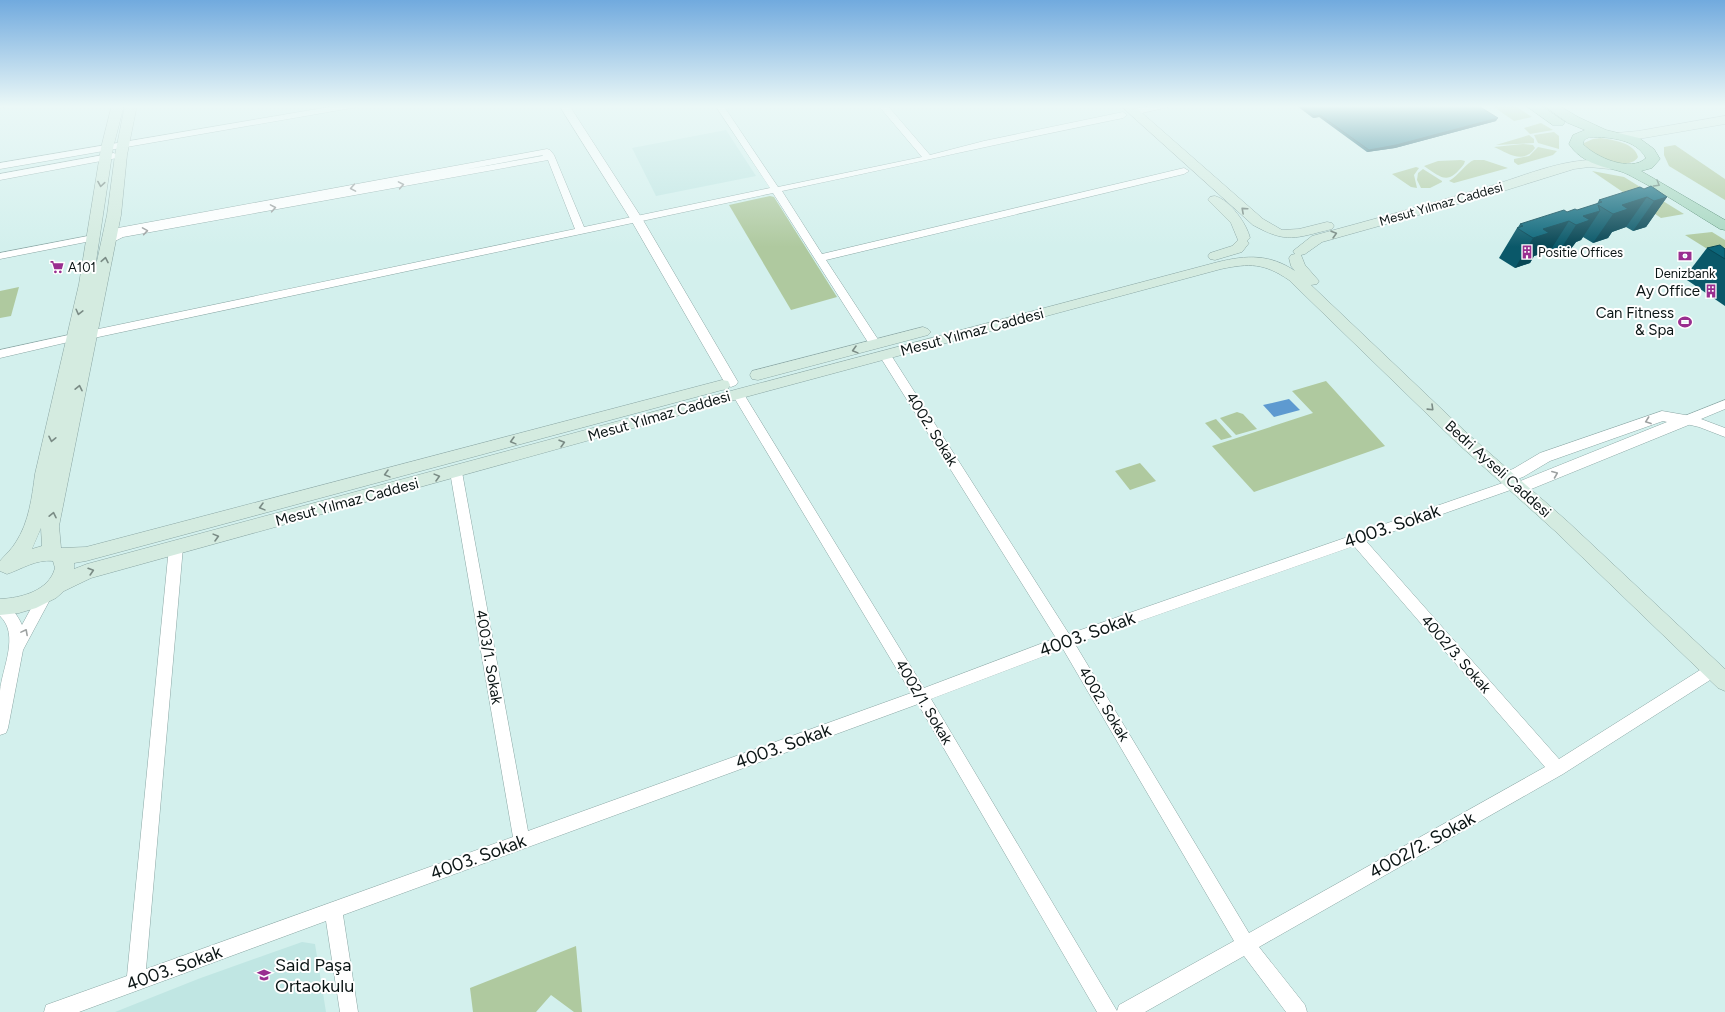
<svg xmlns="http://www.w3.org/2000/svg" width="1725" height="1012" font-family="Figtree,sans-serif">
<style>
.built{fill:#c0e6e3}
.green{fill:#afc99f}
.water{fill:#5e9ad0}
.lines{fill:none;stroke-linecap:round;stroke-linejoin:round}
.minor-casing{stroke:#8ba7a5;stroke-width:1}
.tertiary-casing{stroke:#8ba7a5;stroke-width:1}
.secondary-casing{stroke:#8ba7a5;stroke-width:1}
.primary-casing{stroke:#4b826a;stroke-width:1}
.minor{fill:#fff;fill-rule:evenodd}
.tertiary{fill:#fff;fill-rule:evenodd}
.secondary{fill:#d4ebe0;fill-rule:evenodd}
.primary{fill:#a8d7c1;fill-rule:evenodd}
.wall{fill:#0a5869}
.shaded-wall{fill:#084755}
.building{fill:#0c667a;stroke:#084755}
.oneway{stroke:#7a8b85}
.oneway2{stroke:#618074}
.oneway3{stroke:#9da1a1}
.labels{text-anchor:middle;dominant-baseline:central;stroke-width:4;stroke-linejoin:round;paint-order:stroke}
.far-street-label{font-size:13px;fill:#0b1515;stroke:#fff}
.far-poi-label{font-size:13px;fill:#0b1515;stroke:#fff;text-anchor:start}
.poi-label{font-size:15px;fill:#0b1515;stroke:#fff;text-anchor:end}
.street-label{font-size:15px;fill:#0b1515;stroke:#fff}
.near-street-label{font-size:18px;fill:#0b1515;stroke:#fff}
.near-poi-label{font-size:18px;fill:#0b1515;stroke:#fff;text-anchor:start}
</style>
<rect width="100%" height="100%" fill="#d3f0ed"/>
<g class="built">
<path d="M 726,130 L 756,176 L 656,196 L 632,148 Z"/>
<path d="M 302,942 L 315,944 L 326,1012 L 115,1012 L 198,979 Z"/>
</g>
<g class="green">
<path d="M 1491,105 L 1514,105 L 1532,117 L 1514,121 Z"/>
<path d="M 1541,123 L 1553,130 L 1530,134 L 1524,128 Z"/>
<path d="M 1554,132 L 1559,136 L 1559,149 L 1538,143 L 1534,135 Z"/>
<path d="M 1529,135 L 1534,139 L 1534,143 L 1496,145 Z"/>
<path d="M 1601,138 C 1613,140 1635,143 1638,157 C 1632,168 1609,163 1600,158 C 1594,156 1589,150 1584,147 L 1584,143 L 1593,139 Z"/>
<path d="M 1523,144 L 1533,145 L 1535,148 C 1523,165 1508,153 1494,147 Z"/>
<path d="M 1675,145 L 1725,179 L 1725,200 L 1669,166 L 1664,155 L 1664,147 Z"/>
<path d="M 1538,147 L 1557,151 L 1553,155 L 1518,165 L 1514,162 L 1514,159 L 1529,156 Z"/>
<path d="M 1461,160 L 1465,161 L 1464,164 C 1448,185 1443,179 1424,166 L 1438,161 Z"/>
<path d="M 1474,160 L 1484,160 L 1508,168 L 1454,183 L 1449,181 C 1458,176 1467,162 1474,160 Z"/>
<path d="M 1416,167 L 1419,168 L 1414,175 L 1417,188 L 1411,187 L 1392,174 Z"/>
<path d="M 1423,169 L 1442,181 L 1442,182 L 1430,188 L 1421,188 L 1417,180 L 1418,173 Z"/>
<path d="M 1592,171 L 1624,177 L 1684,214 L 1661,218 Z"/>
<path d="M 770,196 L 774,197 L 837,297 L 791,310 L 729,205 Z"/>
<path d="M 1712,232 L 1725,240 L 1725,260 L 1685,235 Z"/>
<path d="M 19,287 L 11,316 L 0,318 L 0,291 Z"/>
<path d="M 1326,381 L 1385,446 L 1254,492 L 1212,446 L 1313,413 L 1292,391 Z"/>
<path d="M 1237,412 L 1243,414 L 1257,429 L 1236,435 L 1220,418 Z"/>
<path d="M 1216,419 L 1232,437 L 1221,440 L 1205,423 Z"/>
<path d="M 1140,463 L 1156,481 L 1130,490 L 1115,471 Z"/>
<path d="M 576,946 L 582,1012 L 574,1012 L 551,995 L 536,1012 L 473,1012 L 470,988 Z"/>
</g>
<path class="water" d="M 1289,399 L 1300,410 L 1274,417 L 1263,405 Z"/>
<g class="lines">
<g class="minor-casing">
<g id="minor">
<path d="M 0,105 L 11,105 L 0,108 Z"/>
<path d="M 341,105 L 361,105 L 357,107 L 0,169 L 0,163 Z"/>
<path d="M 715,105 L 723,105 L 778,187 L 922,157 L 878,105 L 887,105 L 930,155 L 984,141 L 1123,112 L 1127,115 L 1123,118 C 1009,141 896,167 782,191 L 822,254 L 1184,168 L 1189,171 L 1184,174 L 826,260 L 881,344 L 879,347 L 871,347 L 773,193 L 89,339 L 85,337 L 84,335 L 85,333 L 89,331 L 575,229 L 548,160 L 123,237 L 111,243 L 105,243 L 103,241 L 115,234 L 106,228 L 111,225 L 118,228 L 547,149 L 550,150 L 554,155 L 584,227 L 770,188 ZM 543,155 L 542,156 L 463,170 Z"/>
<path d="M 1154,105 L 1172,105 L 1168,107 L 1133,115 L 1129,112 L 1130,110 Z"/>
<path d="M 114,153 L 118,156 L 117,158 L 0,180 L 0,174 Z"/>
<path d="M 93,235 L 96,236 L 98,238 L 96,240 L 0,259 L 0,253 Z"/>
<path d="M 73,334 L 77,336 L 79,338 L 77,340 L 0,358 L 0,350 Z"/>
<path d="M 885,351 L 889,352 L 1069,634 L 1514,479 L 1519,481 L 1520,484 L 1519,487 L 1366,541 L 1559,759 L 1708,665 L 1713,664 L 1718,665 L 1720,670 L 1718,675 L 1563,774 L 1259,947 L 1305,1005 L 1307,1012 L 1286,1012 L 1244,956 L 1145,1012 L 1097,1012 L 918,704 L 343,915 L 358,1012 L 340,1012 L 326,921 L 79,1012 L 44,1012 L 46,1005 L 127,976 L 169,547 L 171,543 L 176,542 L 181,543 L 183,547 L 146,969 L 513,837 L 450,472 L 452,469 L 456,467 L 460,469 L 462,472 L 528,831 L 911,693 L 732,394 L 734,391 L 742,391 L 924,688 L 1056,638 L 879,355 L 881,352 ZM 1354,546 L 1545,767 L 1249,933 L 1075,644 ZM 1063,649 L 1234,941 L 1119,1005 L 1117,1011 L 931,699 Z"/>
<path d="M 1725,400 L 1725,409 L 1701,419 L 1725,428 L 1725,437 L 1699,427 L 1682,423 L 1680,420 L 1682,417 Z"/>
<path d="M 46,588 L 51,590 L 53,594 L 23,650 L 8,728 L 6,733 L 0,735 C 0,721 0,705 0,691 C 2,668 20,635 0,616 L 0,602 C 11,606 17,614 22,625 L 41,590 Z"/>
</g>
</g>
<g class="tertiary-casing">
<g id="tertiary">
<path d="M 559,105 L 569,105 L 643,220 L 738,382 L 736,385 L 731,387 L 726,385 L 631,220 Z"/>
<path d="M 1662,411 L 1691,416 L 1693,420 L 1691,424 L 1519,494 L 1513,492 L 1511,488 L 1513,484 L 1667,422 L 1663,421 L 1550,461 L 1523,477 L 1506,483 L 1500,481 L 1498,477 L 1500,473 L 1513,469 L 1540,453 Z"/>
</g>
</g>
<g class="secondary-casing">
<g id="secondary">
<path d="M 112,105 L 124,105 L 113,148 L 94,275 L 107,215 L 115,155 L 125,105 L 137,105 L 127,155 L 121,215 L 59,526 L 61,548 L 86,547 L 722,380 L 728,381 L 730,385 L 728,389 L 722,390 L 86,561 L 74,563 L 74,569 L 87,564 L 738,389 L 1218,262 C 1247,255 1270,254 1295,271 L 1291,266 L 1289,258 L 1291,255 L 1295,254 L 1293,251 L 1312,236 C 1371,220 1429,204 1487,187 C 1525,176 1574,153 1613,162 L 1615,165 L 1613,168 L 1609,169 L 1589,167 L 1574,169 L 1497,193 L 1322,242 L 1305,254 L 1301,255 L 1305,265 L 1319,281 L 1317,284 L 1311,285 L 1469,435 L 1567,521 L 1725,669 L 1725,691 L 1718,688 L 1555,531 L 1457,443 L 1289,280 C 1264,263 1250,263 1221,269 L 738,399 L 91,578 L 64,591 L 56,598 L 36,608 L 19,613 L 0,615 L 0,599 C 21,598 49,591 55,568 L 53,561 C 36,559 22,569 7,574 L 0,571 L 0,561 C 5,555 12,549 16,542 C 29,522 32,497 35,474 L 79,284 L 101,148 ZM 41,528 L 42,546 L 32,549 Z"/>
<path d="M 1120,105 L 1133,105 L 1263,219 L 1282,230 L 1299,229 L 1327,222 L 1332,223 L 1334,226 L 1332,229 C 1295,238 1287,244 1253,225 Z"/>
<path d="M 1725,116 L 1725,124 L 1638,139 L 1616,139 L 1614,136 L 1616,133 L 1638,131 Z"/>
<path d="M 1215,196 C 1230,200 1247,224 1250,238 L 1247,241 L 1249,243 L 1242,252 L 1215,260 L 1210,259 L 1208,256 L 1210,253 L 1232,246 L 1238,240 L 1231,223 L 1208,200 L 1210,197 Z"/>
<path d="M 923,327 L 928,329 L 931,332 L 928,335 L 758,380 L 752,379 L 750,375 L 752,371 Z"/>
</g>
</g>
<g class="primary-casing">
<g id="primary">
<path d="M 1525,105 L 1540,105 L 1565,122 L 1563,125 L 1553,125 Z"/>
<path d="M 1543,105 L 1558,105 L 1578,117 L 1606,130 L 1639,138 L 1654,149 L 1660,159 L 1652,168 L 1641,171 L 1725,220 L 1725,230 L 1720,229 C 1695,214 1670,197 1644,183 C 1636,179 1627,173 1619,171 C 1600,166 1581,162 1569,144 L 1573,135 L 1585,130 L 1568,123 ZM 1590,137 C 1610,137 1636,139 1646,158 C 1631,173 1595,157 1583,144 L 1584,140 Z"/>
</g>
</g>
<use href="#minor" class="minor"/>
<use href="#tertiary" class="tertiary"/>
<use href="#secondary" class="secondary"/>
<use href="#primary" class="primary"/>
</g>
<g class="wall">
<path d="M 1298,105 L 1477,105 L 1496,121 L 1395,148 L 1367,152 L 1319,117 L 1313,118 L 1297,106 Z"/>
<path d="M 1644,189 L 1667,197 L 1646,227 L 1633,231 L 1626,227 L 1612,232 L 1608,238 L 1593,243 L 1583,237 L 1581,240 L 1576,242 L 1570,250 L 1557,255 L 1550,251 L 1534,256 L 1530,263 L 1515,268 L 1499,258 L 1517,228 L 1518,227 L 1520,224 L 1567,212 L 1577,210 L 1597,204 L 1599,200 Z"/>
<path d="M 1707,248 L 1725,249 L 1725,306 L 1684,278 Z"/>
</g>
<g class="shaded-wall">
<path d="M 1320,115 L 1319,117 L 1313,118 L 1314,116 Z"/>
<path d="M 1498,118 L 1496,121 L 1395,148 L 1367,152 L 1369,150 Z"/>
<path d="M 1647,197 L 1626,227 L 1612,232 L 1608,238 L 1593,243 L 1613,214 L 1622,205 Z"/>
<path d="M 1667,197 L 1646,227 L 1633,231 L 1654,201 Z"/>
<path d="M 1600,211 L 1581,240 L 1576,242 L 1570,250 L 1557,255 L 1576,225 L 1583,216 Z"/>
<path d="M 1569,221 L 1550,251 L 1534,256 L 1530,263 L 1515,268 L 1533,238 L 1543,229 Z"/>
</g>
<g class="building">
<path d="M 1300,105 L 1477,105 L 1498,118 L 1396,145 L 1369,150 L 1320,115 L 1314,116 Z"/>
<path d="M 1651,186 L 1667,197 L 1654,201 L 1647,197 L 1622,205 L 1628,209 L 1613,214 L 1598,205 L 1600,211 L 1583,216 L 1590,220 L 1576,225 L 1569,221 L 1543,229 L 1549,233 L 1533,238 L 1517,228 L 1523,226 L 1520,224 L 1564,210 L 1567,212 L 1575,209 L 1577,210 L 1602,202 L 1599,200 L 1640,187 L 1644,189 Z"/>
<path d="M 1720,245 L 1725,249 L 1725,259 L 1707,248 Z"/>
</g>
<defs><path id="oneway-chevron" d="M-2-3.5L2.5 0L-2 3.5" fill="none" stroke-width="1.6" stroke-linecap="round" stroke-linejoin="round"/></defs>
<g class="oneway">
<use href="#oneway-chevron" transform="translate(101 184) rotate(99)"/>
<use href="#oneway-chevron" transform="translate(1244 210) rotate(-138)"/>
<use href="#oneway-chevron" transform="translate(1334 234) rotate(-16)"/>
<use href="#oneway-chevron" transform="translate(105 260) rotate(-79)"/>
<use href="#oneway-chevron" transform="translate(79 312) rotate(104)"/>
<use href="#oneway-chevron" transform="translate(855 350) rotate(165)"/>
<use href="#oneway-chevron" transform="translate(79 388) rotate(-78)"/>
<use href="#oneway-chevron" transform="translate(1431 408) rotate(44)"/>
<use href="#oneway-chevron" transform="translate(52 439) rotate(102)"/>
<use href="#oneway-chevron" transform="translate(513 441) rotate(165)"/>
<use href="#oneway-chevron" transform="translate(562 443) rotate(-16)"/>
<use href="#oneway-chevron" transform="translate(387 474) rotate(165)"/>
<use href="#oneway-chevron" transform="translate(437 477) rotate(-15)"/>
<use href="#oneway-chevron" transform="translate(262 507) rotate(165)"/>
<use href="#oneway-chevron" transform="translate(53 515) rotate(-78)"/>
<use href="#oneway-chevron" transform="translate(216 537) rotate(-15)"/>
<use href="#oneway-chevron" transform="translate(91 571) rotate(-17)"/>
</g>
<use class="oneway2" href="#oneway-chevron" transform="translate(1657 184) rotate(31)"/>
<g class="oneway3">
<use href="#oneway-chevron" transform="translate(401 185) rotate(-10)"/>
<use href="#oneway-chevron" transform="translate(353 188) rotate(170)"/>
<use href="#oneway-chevron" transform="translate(273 208) rotate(-10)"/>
<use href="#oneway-chevron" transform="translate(145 231) rotate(-9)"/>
<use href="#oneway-chevron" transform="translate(1648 421) rotate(160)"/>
<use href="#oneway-chevron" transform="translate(1555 474) rotate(-22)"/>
<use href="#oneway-chevron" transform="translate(25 632) rotate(-62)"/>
</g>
<linearGradient id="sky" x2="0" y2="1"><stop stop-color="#71aade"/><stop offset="0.43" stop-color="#ebf8f7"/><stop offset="1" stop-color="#ebf8f7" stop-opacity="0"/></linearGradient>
<rect width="1725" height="247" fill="url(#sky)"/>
<defs>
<g id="building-bare" transform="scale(1.08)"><path d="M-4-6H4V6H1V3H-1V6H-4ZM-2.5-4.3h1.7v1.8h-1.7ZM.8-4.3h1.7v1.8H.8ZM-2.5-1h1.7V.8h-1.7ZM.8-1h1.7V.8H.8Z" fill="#992e8f" stroke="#fff" stroke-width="2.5" paint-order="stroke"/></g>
<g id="bank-bare" transform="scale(1.08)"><path d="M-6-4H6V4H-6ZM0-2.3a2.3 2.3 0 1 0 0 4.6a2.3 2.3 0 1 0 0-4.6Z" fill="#992e8f" stroke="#fff" stroke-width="2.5" paint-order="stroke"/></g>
<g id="supermarket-bare" transform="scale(1.08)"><path d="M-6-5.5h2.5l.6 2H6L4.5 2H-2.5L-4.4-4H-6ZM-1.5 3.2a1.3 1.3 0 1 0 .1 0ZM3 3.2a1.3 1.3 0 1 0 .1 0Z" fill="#992e8f" stroke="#fff" stroke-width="2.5" paint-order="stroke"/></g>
<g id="stadium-bare" transform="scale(1.08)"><path d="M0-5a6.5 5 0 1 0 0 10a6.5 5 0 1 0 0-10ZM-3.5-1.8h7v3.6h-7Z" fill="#992e8f" stroke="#fff" stroke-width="2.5" paint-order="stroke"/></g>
<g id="school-bare" transform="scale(1.08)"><path d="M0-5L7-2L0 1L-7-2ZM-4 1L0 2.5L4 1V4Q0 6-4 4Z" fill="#992e8f" stroke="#fff" stroke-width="2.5" paint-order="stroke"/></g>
</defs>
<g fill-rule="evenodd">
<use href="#building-bare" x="1527" y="252"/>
<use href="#bank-bare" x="1685" y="256"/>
<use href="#supermarket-bare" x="57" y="267"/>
<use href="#building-bare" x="1711" y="291"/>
<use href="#stadium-bare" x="1685" y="322"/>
<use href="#school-bare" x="264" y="975"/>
</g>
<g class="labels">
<g class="far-street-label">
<text transform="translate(1441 204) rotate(-16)">Mesut Yılmaz Caddesi</text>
</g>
<g class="far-poi-label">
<text x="1538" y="252">Positie Offices</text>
<text x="68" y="267">A101</text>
<text x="1685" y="273" text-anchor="middle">Denizbank</text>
</g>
<g class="poi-label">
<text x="1700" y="291">Ay Office</text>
<text x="1674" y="313">Can Fitness<tspan x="1674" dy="17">&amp; Spa</tspan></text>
</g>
<g class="street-label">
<text transform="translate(972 332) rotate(-15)">Mesut Yılmaz Caddesi</text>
<text transform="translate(659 416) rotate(-16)">Mesut Yılmaz Caddesi</text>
<text transform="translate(932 429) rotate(58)">4002. Sokak</text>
<text transform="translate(1498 469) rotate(42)">Bedri Ayseli Caddesi</text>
<text transform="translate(347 502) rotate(-15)">Mesut Yılmaz Caddesi</text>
<text transform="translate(1456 654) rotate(49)">4002/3. Sokak</text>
<text transform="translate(489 657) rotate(80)">4003/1. Sokak</text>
<text transform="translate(924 702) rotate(59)">4002/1. Sokak</text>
<text transform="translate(1104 704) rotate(59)">4002. Sokak</text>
</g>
<g class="near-street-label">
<text transform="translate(1392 526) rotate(-19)">4003. Sokak</text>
<text transform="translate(1087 634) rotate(-20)">4003. Sokak</text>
<text transform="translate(783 746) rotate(-20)">4003. Sokak</text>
<text transform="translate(1422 845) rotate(-29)">4002/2. Sokak</text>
<text transform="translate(478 857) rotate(-20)">4003. Sokak</text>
<text transform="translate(174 968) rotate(-20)">4003. Sokak</text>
</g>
<g class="near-poi-label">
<text x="275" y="965">Said Paşa<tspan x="275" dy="21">Ortaokulu</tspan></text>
</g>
</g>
</svg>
